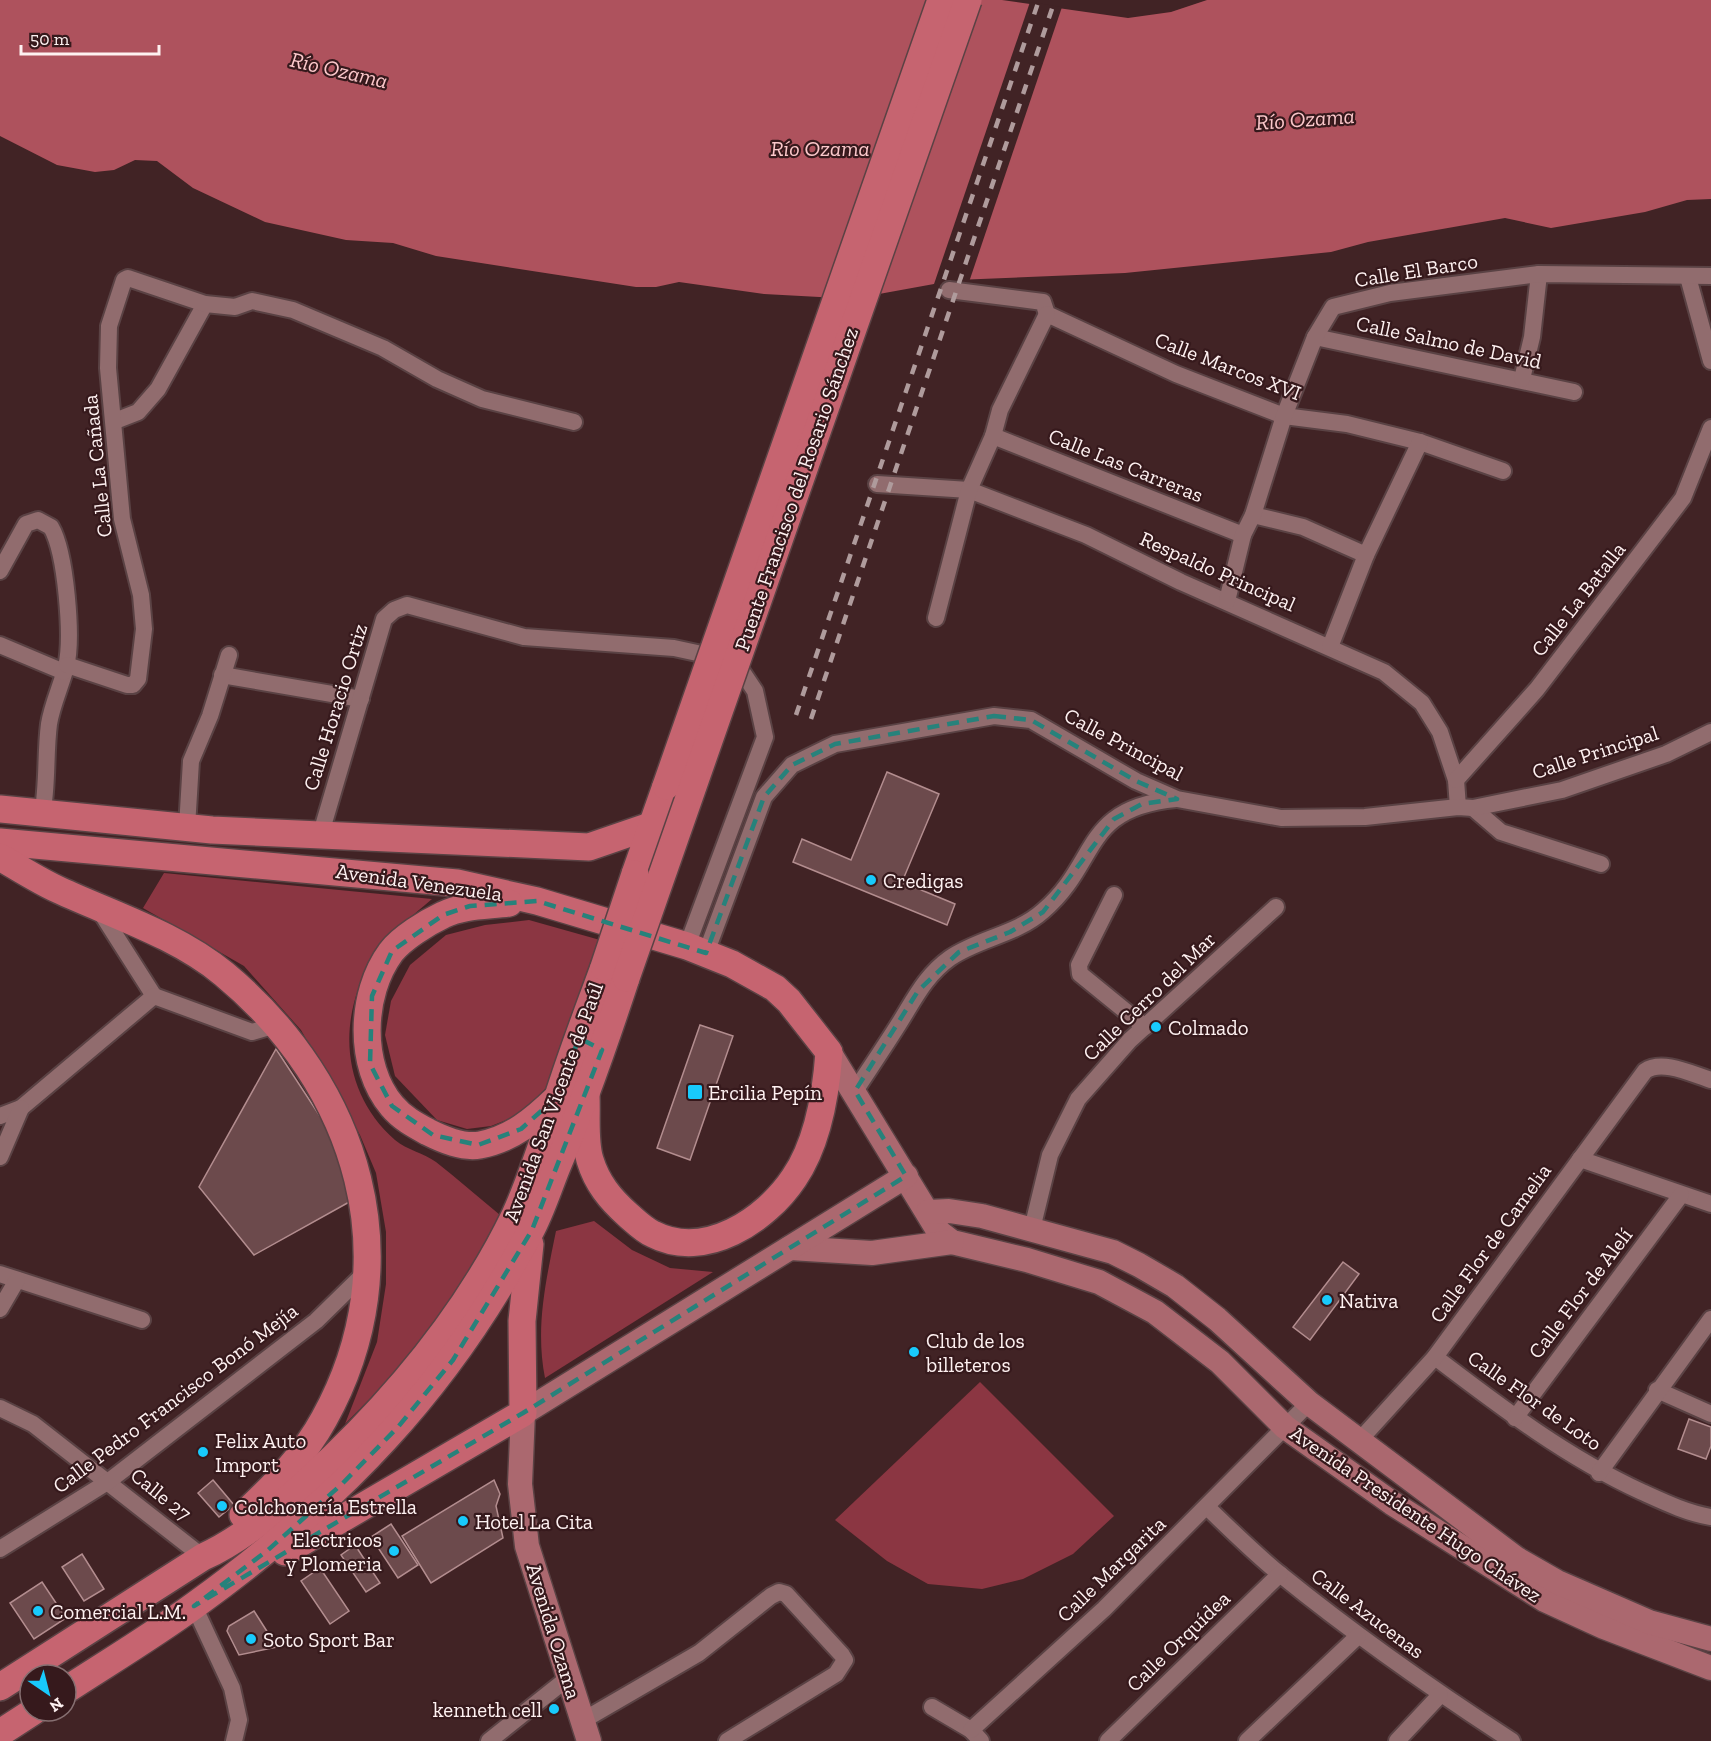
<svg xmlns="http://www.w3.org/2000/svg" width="1711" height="1741" font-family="'Zilla Slab',serif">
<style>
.green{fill:#8b3642}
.water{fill:#ae525d}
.pier{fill:#412325}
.building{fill:#6c4a4c;stroke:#b38d8f;stroke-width:1.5}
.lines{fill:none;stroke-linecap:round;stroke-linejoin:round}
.street-casing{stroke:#5a4244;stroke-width:20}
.secondary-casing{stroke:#5a4244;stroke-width:27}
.primary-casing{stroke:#5a4244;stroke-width:30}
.street{stroke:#916c6e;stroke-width:16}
.secondary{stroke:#ab686f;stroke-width:24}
.primary{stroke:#c66470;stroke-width:27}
.rail{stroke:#af9b9c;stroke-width:4.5;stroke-dasharray:10 10;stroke-linecap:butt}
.primary-bridge-casing{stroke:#5a4244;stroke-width:30;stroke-linecap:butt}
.primary-bridge{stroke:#c66470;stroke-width:27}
.marked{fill:none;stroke:#27827b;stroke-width:4.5;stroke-dasharray:12 8;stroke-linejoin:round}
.poi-dot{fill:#18cafc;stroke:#36191c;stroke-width:2}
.labels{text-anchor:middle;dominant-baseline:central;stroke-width:4.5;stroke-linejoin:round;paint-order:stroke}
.street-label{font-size:21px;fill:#fef1f1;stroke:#36191c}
.poi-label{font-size:21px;fill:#fef1f1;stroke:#36191c;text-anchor:start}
.water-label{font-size:22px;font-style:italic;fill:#fcc8cb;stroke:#36191c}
</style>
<rect width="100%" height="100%" fill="#412325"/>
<g class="green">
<path d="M 164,873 L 432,899 C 412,916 389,934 374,957 C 336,1017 341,1093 395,1140 C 407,1150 424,1153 436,1162 C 458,1179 478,1197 500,1215 C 486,1240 473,1267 458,1291 C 427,1341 386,1383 345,1424 L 377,1342 L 386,1284 L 386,1232 L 376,1173 L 360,1135 L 301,1030 L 244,966 L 143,908 Z"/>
<path d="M 529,920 L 600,940 L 550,1084 L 519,1115 L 491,1126 L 467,1129 L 437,1120 L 395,1076 L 385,1035 L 391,1001 L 410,965 L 446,935 L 485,925 Z"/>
<path d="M 594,1221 L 632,1250 L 670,1268 L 713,1272 L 545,1378 C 535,1328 546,1280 556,1231 Z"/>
<path d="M 980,1382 L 1114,1516 L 1073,1554 L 1023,1579 L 982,1589 L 928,1584 L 887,1561 L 835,1520 Z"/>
</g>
<path class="water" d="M 0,0 L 1002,0 L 1128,18 L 1171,12 L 1207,0 L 1711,0 L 1711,199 L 1687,200 L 1645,212 L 1551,228 L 1505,218 L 1368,242 L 1331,252 L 1125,273 L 956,280 L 879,294 L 838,298 L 764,294 L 679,282 L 656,287 L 636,287 L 436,256 L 393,243 L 346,240 L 265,222 L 193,188 L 157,161 L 135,160 L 114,170 L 95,172 L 57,165 L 0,136 Z"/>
<path class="pier" d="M 1030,2 L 1062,7 L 969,282 L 933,287 Z"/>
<g class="building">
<path d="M 887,772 L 939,794 L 902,882 L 955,904 L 947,925 L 793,862 L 802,839 L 851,860 Z"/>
<path d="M 700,1025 L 733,1036 L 690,1160 L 657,1148 Z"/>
<path d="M 276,1049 L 337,1142 L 351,1201 L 254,1255 L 199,1187 Z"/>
<path d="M 1343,1262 L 1359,1274 L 1310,1340 L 1293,1327 Z"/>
<path d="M 1689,1419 L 1711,1427 L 1711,1446 L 1706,1459 L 1678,1449 Z"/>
<path d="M 213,1480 L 234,1505 L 219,1517 L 198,1493 Z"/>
<path d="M 494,1480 L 500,1494 L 496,1506 L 503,1538 L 431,1583 L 402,1536 Z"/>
<path d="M 391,1524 L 418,1565 L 398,1578 L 371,1537 Z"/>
<path d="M 355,1545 L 380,1583 L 366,1592 L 341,1555 Z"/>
<path d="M 82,1554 L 104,1589 L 84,1601 L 62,1567 Z"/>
<path d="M 320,1568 L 349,1611 L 330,1624 L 301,1581 Z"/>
<path d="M 42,1582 L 66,1618 L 34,1639 L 10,1603 Z"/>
<path d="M 254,1611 L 277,1647 L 239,1655 L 227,1631 L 229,1626 Z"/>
</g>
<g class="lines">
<g class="street-casing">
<g id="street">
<path d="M 1688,277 L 1711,361"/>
<path d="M 949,290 L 1043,302 L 1047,314 L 1176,374 L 1284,416 L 1347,424 L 1420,442 L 1503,471"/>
<path d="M 1315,337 L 1574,392"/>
<path d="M 1522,379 L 1532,337 L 1539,274"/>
<path d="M 115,421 L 138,412 L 158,389 L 205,304"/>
<path d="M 993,436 L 1243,535"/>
<path d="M 877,484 L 969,490 L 1086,535 L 1181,582 L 1384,672 L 1422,703 L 1440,732 L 1456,780 L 1458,807"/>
<path d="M 1253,515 L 1303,527 L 1366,555"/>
<path d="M 0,571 L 26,524 L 38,520 L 51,527 C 66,553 73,638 66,667 C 61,686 52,705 49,724 C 45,755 48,785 42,815"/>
<path d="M 1227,601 L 1243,535 L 1253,515 L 1284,416 L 1315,337 L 1333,307 L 1390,293 L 1539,274 L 1711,276"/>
<path d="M 936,618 L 969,490 L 993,436 L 1000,410 L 1047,314"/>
<path d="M 0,645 L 64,672"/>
<path d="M 1330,647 L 1366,555 L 1420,442"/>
<path d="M 67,665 L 127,685 L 133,685 L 138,679 L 144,629 L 141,595 L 122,519 L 108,368 L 109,326 L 124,280 L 128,278 L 205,304 L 235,307 L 252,301 L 293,310 L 383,348 L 437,379 L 482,399 L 574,422"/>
<path d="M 222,675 L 361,699"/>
<path d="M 1456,780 L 1537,689 L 1683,498 L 1711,428"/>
<path d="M 1473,808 L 1501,832 L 1601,864"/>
<path d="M 187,827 L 191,761 L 210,716 L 229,655"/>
<path d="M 321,833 L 384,619 L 394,610 L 407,605 L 524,637 L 674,648 L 711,656 L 743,673 L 755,691 L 765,737 L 687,946"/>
<path d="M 1114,895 L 1079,965 L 1080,974 L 1145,1027"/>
<path d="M 98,908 L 154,996"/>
<path d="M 706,953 L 764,797 L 792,765 L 835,744 L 994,716 L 1031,720 L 1136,781 L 1177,799 L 1281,818 L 1365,817 L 1458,807 L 1473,808 L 1562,790 L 1666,754 L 1711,732"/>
<path d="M 855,1091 C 870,1068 885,1046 900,1022 C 915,998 926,975 950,958 C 979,938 1016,935 1043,911 C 1100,862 1081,808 1176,799"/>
<path d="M 0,1116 L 21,1108 L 154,996 L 252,1032 L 276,1025"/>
<path d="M 0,1157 L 21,1108"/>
<path d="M 1580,1159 L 1711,1204"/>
<path d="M 1032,1229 L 1050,1155 L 1078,1099 L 1130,1040 L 1276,907"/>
<path d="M 0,1274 L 142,1320"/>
<path d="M 0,1309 L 17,1280"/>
<path d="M 1435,1357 C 1502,1408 1566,1457 1642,1492 C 1664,1502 1687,1513 1711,1517"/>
<path d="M 1657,1390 L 1711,1414"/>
<path d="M 0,1408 L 33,1424 L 203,1557"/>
<path d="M 1515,1418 L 1681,1195"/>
<path d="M 1358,1442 L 1435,1357 L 1645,1071 C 1662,1059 1692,1074 1711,1080"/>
<path d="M 1599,1473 L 1711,1319"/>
<path d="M 1207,1507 C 1231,1530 1255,1554 1281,1575 C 1355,1635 1432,1689 1512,1741"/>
<path d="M 0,1549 L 109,1481 L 316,1321 L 366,1272"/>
<path d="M 194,1606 L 232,1688 L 239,1720 L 234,1741"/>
<path d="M 932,1707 L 971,1730 L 981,1741"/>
<path d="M 582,1721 L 699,1653 L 771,1596 L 779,1592 L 786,1594 L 842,1655 L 845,1660 L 836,1674 L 727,1741"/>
<path d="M 971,1730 L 1104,1609 L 1309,1403"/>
<path d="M 489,1741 L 568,1678"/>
<path d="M 1108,1741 L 1280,1574"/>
<path d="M 1247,1741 L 1358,1636"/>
<path d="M 1397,1741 L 1440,1695"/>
</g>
</g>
<g class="secondary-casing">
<g id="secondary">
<path d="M 829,1052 L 939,1232 L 952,1242 L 1027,1260 L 1099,1282 L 1155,1312 L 1220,1362 L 1285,1427 L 1392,1503 L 1545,1600 L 1604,1627 L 1711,1668"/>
<path d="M 928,1212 L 949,1211 L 982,1216 L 1113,1252 L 1139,1265 L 1175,1286 L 1217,1319 L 1309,1403 L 1517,1559 L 1557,1582 L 1649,1622 L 1711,1639"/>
<path d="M 790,1248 L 872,1253 L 952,1242"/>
<path d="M 589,1741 L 527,1546 L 520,1484 L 523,1413 L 906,1176"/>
</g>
</g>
<g class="primary-casing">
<g id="primary">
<path d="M 0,809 L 212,830 L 589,847 L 653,825"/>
<path d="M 0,842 L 457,883 L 537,901 L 687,946 L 732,964 L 775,988 L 789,1001 L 829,1052 C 826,1094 818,1143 794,1178 C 766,1220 705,1261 653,1234 C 644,1230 636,1222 628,1215 C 610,1199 597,1183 590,1160 C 584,1141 587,1116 586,1096"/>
<path d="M 0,857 C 19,868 39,881 59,890 C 113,915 177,935 224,974 C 359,1086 412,1260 324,1419 C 304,1456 273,1487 243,1515"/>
<path d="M 635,874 L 666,786"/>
<path d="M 509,903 C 487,906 463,905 443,915 C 426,923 402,938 391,952 C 360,994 358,1066 392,1106 C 402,1118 415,1125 428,1132 C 444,1140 463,1148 480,1145 C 512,1139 534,1120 557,1098"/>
<path d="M 285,1552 L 523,1413 L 522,1321 L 530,1244"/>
<path d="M 0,1687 L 203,1557 C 241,1540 274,1511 306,1483 C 388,1408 466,1317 515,1215 C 532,1178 544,1138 557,1100 C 571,1055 588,1011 604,967"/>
<path d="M 66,1690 C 109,1662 154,1635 195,1605 C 338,1502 448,1389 530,1232 C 541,1212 548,1189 557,1167 C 583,1105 605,1042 626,978"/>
<path d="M 0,1733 L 34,1711"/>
</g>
</g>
<use href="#street" class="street"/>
<use href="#secondary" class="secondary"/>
<use href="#primary" class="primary"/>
<g class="rail">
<path d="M 796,715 L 1039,0"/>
<path d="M 811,719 L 1055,0"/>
</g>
<g class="primary-bridge-casing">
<g id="primary-bridge">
<path d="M 666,786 L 941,0"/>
<path d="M 604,967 L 635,874"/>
<path d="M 626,978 L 968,0"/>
</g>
</g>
<use href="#primary-bridge" class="primary-bridge"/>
</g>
<path class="marked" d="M 994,716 L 1031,720 L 1136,781 L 1177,799 L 1142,804 L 1114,819 L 1043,912 L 1010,932 L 959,952 L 918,991 L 855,1091 L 906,1176 L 523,1413 L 194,1606 L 268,1550 L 342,1484 L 398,1427 L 453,1360 L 532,1230 L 602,1050 L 579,1038 L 557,1097 L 521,1129 L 478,1145 L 433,1135 L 392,1106 L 370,1064 L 372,996 L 392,951 L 443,915 L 470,906 L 537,901 L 706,953 L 764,797 L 792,765 L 835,744 Z"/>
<g class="poi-dot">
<circle cx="871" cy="880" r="6"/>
<circle cx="1156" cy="1027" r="6"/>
<rect x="687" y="1084" width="16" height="16" rx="3"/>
<circle cx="1327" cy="1300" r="6"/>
<circle cx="914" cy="1352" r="6"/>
<circle cx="203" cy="1452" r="6"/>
<circle cx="222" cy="1506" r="6"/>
<circle cx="463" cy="1521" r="6"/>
<circle cx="394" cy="1551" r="6"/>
<circle cx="38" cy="1611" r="6"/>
<circle cx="251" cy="1639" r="6"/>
<circle cx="554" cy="1709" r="6"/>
</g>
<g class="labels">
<g class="street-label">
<text transform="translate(1416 270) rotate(-9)">Calle El Barco</text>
<text transform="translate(1449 342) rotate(12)">Calle Salmo de David</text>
<text transform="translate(1228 366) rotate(21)">Calle Marcos XVI</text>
<text transform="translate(1126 465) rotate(22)">Calle Las Carreras</text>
<text transform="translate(97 466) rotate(-96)">Calle La Cañada</text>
<text transform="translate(796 489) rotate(-71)">Puente Francisco del Rosario Sánchez</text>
<text transform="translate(1218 571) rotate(24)">Respaldo Principal</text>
<text transform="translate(1578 599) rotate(-52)">Calle La Batalla</text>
<text transform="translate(335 707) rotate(-73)">Calle Horacio Ortiz</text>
<text transform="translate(1124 744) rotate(28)">Calle Principal</text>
<text transform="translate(1595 752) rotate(-18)">Calle Principal</text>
<text transform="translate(419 882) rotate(8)">Avenida Venezuela</text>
<text transform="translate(1149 996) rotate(-44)">Calle Cerro del Mar</text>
<text transform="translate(553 1102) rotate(-70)">Avenida San Vicente de Paúl</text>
<text transform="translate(1490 1243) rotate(-54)">Calle Flor de Camelia</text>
<text transform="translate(1580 1293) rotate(-53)">Calle Flor de Alelí</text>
<text transform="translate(175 1398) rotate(-37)">Calle Pedro Francisco Bonó Mejía</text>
<text transform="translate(1535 1400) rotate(35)">Calle Flor de Loto</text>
<text transform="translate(161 1494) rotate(39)">Calle 27</text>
<text transform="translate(1416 1514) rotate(34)">Avenida Presidente Hugo Chávez</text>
<text transform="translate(1111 1569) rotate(-44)">Calle Margarita</text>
<text transform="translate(1368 1613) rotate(37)">Calle Azucenas</text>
<text transform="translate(554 1631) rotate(73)">Avenida Ozama</text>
<text transform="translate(1178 1641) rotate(-44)">Calle Orquídea</text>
</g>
<g class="poi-label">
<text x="883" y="880">Credigas</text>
<text x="1168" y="1027">Colmado</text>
<text x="708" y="1092">Ercilia Pepín</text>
<text x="1339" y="1300">Nativa</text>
<text x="926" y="1340">Club de los<tspan x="926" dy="24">billeteros</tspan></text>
<text x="215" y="1440">Felix Auto<tspan x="215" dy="24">Import</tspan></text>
<text x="234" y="1506">Colchonería Estrella</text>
<text x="475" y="1521">Hotel La Cita</text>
<text x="382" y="1539" text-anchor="end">Electricos<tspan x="382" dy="24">y Plomeria</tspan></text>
<text x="50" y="1611">Comercial L.M.</text>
<text x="263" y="1639">Soto Sport Bar</text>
<text x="542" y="1709" text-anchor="end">kenneth cell</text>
</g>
<g class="water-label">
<text transform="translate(339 70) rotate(13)">Río Ozama</text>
<text transform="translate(1305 119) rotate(-4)">Río Ozama</text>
<text x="820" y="148">Río Ozama</text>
</g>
</g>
<g transform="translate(48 1693) rotate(145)"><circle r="28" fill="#36191c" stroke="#866f71" stroke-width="1.5"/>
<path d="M0-4.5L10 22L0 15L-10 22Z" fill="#18cafc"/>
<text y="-9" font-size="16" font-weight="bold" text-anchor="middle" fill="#fef1f1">N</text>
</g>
<path d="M21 45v9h138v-9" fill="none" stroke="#fef1f1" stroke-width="3"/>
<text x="30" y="45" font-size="18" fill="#fef1f1" stroke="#36191c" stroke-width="4.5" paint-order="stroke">50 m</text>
</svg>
